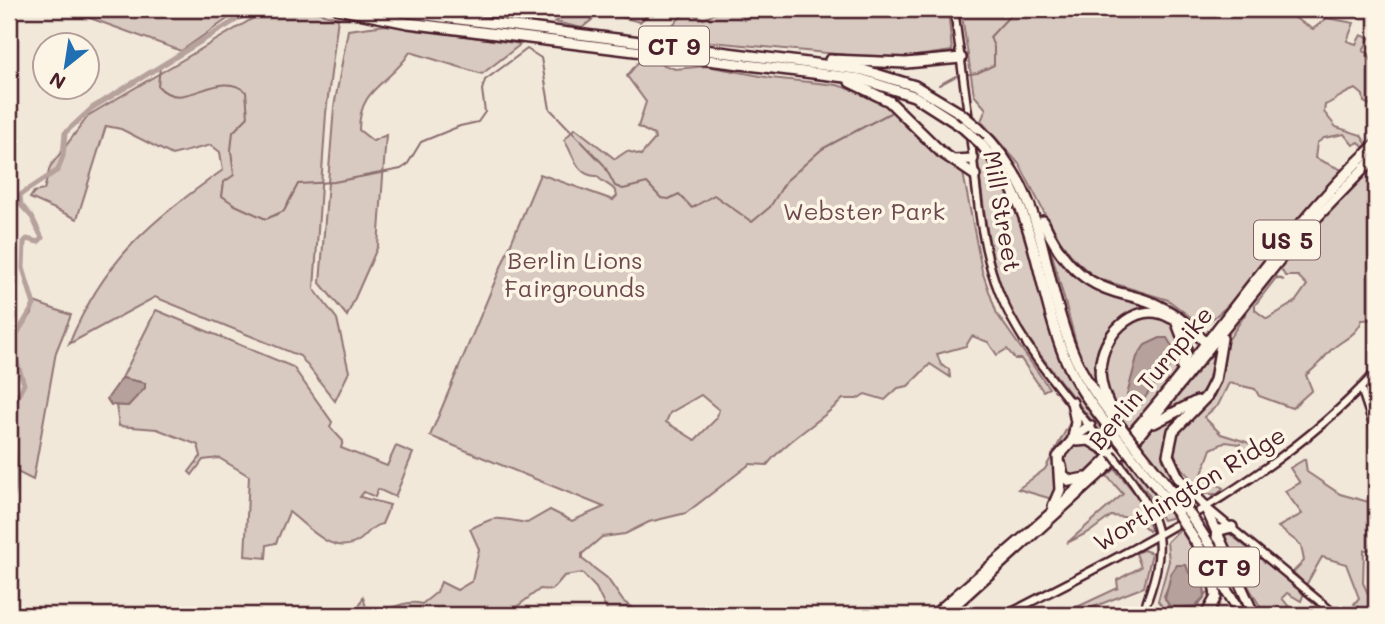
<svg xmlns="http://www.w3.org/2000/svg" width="1385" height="624" font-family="Mali,sans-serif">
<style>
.green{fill:#d8cac0;stroke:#917476;stroke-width:2;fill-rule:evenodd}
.water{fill:#b6a19c;stroke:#8b6d6f;stroke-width:2}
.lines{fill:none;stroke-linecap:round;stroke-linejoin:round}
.stream{stroke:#8b6d6f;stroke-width:2}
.river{stroke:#b6a19c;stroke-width:5}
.secondary-casing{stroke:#4a1f2b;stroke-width:11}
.highway-casing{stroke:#4a1f2b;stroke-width:14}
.secondary{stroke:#fcf5e5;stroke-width:6}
.highway{stroke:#fcf5e5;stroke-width:9}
.secondary-bridge-casing{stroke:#4a1f2b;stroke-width:11;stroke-linecap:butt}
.highway-bridge-casing{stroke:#4a1f2b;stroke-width:14;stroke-linecap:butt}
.secondary-bridge{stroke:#fcf5e5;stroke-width:6}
.highway-bridge{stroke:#fcf5e5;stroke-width:9}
.labels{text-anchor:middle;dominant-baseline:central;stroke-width:7;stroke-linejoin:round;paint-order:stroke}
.shield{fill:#fcf5e5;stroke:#7f5f63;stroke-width:2}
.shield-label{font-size:23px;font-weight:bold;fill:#4a1f2b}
.park-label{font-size:24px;fill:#6e4a50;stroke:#fcf5e5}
.street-label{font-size:24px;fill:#4a1f2b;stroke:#fcf5e5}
</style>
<rect width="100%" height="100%" fill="#f1e8da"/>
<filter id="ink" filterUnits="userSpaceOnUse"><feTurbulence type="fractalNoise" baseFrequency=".0143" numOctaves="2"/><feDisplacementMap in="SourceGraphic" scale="14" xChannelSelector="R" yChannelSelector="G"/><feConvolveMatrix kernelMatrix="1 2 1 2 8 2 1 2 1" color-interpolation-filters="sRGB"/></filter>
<g filter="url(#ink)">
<g class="green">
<path d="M 65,9 L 242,9 L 181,51 Z"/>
<path d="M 269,9 L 307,9 L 338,18 L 326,113 L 314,289 L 337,319 L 349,372 L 335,401 L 300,356 L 155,297 L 69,344 C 104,259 151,221 223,170 L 220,152 L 211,145 L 172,155 L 121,129 L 106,126 L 77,219 L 30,198 L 34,192 L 44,190 L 50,167 L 89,115 Z"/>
<path d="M 466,9 L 492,9 L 525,16 L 511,23 L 466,14 Z"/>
<path d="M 574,9 L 605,9 L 582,28 L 555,22 Z"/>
<path d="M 621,9 L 654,9 L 640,22 L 616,16 Z"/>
<path d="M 689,9 L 694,9 L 693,14 L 704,19 C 721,9 730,4 744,20 L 755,9 L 948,9 L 952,51 L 902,58 L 857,56 L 660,37 Z"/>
<path d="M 961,9 L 1280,9 L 1313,29 L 1327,18 L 1354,23 L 1347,41 L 1356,44 L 1361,35 L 1369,38 L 1363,51 L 1369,54 L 1371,60 L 1376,52 L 1376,83 L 1373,83 L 1376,108 L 1364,102 L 1363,95 L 1356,89 C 1344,92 1337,100 1325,105 L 1324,112 L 1336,127 L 1361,135 L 1367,145 L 1363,147 L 1359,142 L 1353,145 L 1344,134 L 1324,138 L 1317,143 L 1315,158 L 1342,170 L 1230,304 L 1206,324 L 1193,319 L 1168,300 L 1096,278 L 1074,259 L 1054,232 L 1020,165 L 981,121 L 986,109 L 974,95 Z"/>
<path d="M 386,25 L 521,44 L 482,74 L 410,52 C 391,84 359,86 359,130 L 373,141 L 386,135 L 378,246 L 347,316 L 320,283 L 334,107 L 348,30 Z"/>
<path d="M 648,59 L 675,69 L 707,66 L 771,78 L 837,85 L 866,94 L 888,106 L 927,145 L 963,173 L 982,271 L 997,314 L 1049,388 L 1043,391 L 1021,359 L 1015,359 L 1007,349 L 997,355 L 988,342 L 972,336 L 966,346 L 937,354 L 941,365 L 949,369 L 950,377 L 930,364 L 908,386 L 898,388 L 885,400 L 865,394 L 857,399 L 843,399 C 819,423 789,438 767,465 L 750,464 L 686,513 L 649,522 L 625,534 L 602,537 L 582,554 L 582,559 L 607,578 L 623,601 L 636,611 L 636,615 L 609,615 L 596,588 L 582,573 L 564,576 L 552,590 L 540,589 L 506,615 L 370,615 L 359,607 L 363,597 L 366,607 C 386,616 403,598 422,604 L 437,592 L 441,582 L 457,590 L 472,581 L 479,549 L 470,529 C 500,514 494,518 527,523 L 550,510 L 572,521 L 604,507 L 430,436 L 540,174 L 613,200 L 617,196 C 616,186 603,184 597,176 C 576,177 573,152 564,140 L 575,128 L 615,159 L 627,151 L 641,155 L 655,139 L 654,135 L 638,127 L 646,102 L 627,76 L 640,60 ZM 701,395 L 719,410 L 716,419 L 695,440 L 666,422 L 670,413 Z"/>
<path d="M 976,144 L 998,170 L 1022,216 L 1062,362 L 1083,400 L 1115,441 L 1111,445 C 1080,404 1020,337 1003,292 C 986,246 982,193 976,144 Z"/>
<path d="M 1376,166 L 1376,319 L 1362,320 C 1357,336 1341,340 1330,351 C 1322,360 1316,368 1306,375 L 1312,390 L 1292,408 L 1259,396 L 1255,389 L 1229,383 L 1218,405 L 1204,417 L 1221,434 L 1262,447 L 1242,456 L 1238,454 L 1240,444 L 1226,442 L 1211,449 L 1202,474 L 1223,488 L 1218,494 L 1204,494 L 1181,467 L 1173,451 L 1178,431 L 1220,384 L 1224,369 L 1223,348 L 1265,284 L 1274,276 L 1284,280 L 1276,278 L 1255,305 L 1255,310 L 1267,319 L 1295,302 L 1307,285 L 1298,276 L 1285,276 L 1280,267 C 1307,229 1339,194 1376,166 Z"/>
<path d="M 1046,232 L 1068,268 L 1163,311 L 1146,309 L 1104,342 L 1102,397 L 1081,361 Z"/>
<path d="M 34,302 L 71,315 L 56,352 L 33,480 L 9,468 L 9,413 L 24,384 L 13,357 L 12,341 L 32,313 Z"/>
<path d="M 156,310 L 293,367 L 332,422 L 330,427 L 343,441 L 341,448 L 387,466 L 396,446 L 413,453 L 395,497 L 378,489 L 375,497 L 364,492 L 360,497 L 390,505 L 382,524 C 371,526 368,534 360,540 C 334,558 310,528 289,512 L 276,543 L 267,545 L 266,558 L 245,556 L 249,476 L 219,458 L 203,460 L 192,475 L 189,472 L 201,456 L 198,445 L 157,429 L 119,426 L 116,405 L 128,406 L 145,383 L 122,378 Z"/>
<path d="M 1152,314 L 1176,326 C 1194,371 1156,397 1129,429 C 1095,387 1089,330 1152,314 Z"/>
<path d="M 1210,354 L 1214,358 C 1207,399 1196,399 1160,416 Z"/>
<path d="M 1195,404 L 1179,420 L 1167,456 L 1197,503 L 1190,509 L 1138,441 L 1160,422 Z"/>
<path d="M 1073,417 C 1072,436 1060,443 1055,459 C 1051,472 1058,485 1052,499 L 1018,489 L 1045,469 Z"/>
<path d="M 1082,441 L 1097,447 L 1104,455 L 1081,478 L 1067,476 C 1060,461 1068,449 1082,441 Z"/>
<path d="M 1126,455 L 1174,517 L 1163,520 L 1149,495 L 1122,459 Z"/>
<path d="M 1305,459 L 1307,472 L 1340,494 L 1376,504 L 1376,549 L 1364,550 L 1363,583 L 1374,606 L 1363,613 L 1354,604 L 1359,598 L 1346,564 L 1322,557 L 1306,585 L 1293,572 L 1304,561 L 1301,545 L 1278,527 L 1302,514 L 1285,491 L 1300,483 L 1290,468 Z"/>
<path d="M 1115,469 L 1139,498 L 1151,529 L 1149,531 L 1135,518 L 1111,516 L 1091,531 L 1067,543 L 1123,494 L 1107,476 Z"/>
<path d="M 1180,529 L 1209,574 L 1212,593 L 1207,594 C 1196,614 1185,611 1166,612 L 1158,601 L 1169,561 L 1167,542 ZM 1186,565 L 1189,573 L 1203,579 L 1205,596 C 1198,609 1183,610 1170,608 L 1164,596 L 1177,566 Z"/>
<path d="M 1226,531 L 1304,593 L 1301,601 L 1287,593 L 1282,598 L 1290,608 L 1290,615 L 1265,615 L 1221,539 Z"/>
<path d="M 1143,550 L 1152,553 L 1144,587 L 1073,615 L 1060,615 L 1118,588 L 1117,580 L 1141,567 L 1136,553 Z"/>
</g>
<g class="water">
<path d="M 1160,338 L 1167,338 L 1175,351 C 1172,373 1149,384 1142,404 L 1134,405 L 1127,395 L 1137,357 L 1145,345 Z"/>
<path d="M 122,378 L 145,383 L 145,388 L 128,406 L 111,405 L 107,399 Z"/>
<path d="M 1177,565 L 1186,565 L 1189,573 L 1203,579 L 1205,596 L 1195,606 L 1171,608 L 1165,599 L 1171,574 Z"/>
</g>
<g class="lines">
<g class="stream">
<path d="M 160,67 L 158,86 C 183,115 218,67 246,92 L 248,117 L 233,132 L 231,150 L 234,175 L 224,182 L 222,196 L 235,205 L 266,219 L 284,211 L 298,184 L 334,182 L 401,169 L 407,165 L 421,142 L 460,126 L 478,122 L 485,112 L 482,90 L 485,80 L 527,49 L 541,58 L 550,109 L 604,165 L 615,186 L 623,189 L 647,183 L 661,198 L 669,199 L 679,194 L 692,208 L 714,195 L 752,222 L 770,207 L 786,181 L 822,149 L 890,113"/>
<path d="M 939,85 L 956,76 L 977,73 L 994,65 L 994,47 L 990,37 L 1016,9"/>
<path d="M 9,334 L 14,335"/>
</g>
<g class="river">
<path d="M 9,413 L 24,384 L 11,344 L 34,305 L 23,268 L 24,242 L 27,239 L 38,242 L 42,238 L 32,217 L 21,205 L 20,195 L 58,170 L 63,156 L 65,133 L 92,108 L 254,9"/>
<path d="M 9,440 C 17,457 18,478 13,496 L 9,499"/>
</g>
<g class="secondary-casing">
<g id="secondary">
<path d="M 954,9 L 969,121"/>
<path d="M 970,135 C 977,187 979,243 999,292 C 1022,350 1071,401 1108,450"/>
<path d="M 1361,388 L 1376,433"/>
<path d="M 1121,466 C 1166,526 1168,546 1142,615"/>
<path d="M 1206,507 L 1336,615"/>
<path d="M 1006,615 C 1136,547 1276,482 1376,372"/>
</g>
</g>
<g class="highway-casing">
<g id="highway">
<path d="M 338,9 L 408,23 L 861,79 L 914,96 L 961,126"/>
<path d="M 379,9 L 863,70 L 915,86 L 960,113"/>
<path d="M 830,60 L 906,63 L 961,58"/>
<path d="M 850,82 L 889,101 L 941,152 L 975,175"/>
<path d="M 978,128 C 1049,198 1038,264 1071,348 C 1083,379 1102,404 1123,430"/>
<path d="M 980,143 C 1036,205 1034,271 1060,345 C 1072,380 1093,408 1116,436"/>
<path d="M 954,160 L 973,159"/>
<path d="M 1043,221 C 1058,254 1077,280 1113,291 C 1128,296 1145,298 1159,306 C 1179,315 1195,332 1209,346"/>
<path d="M 1177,323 L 1186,347 L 1182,368"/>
<path d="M 1222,338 L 1215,380 L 1207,396 L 1173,431 L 1168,455 L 1179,479 L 1205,506 L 1254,615"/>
<path d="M 1072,402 L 1076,422 L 1073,438"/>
<path d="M 1111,409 C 1103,394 1098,379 1101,362 C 1106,330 1139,299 1171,318"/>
<path d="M 1154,423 L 1197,401"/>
<path d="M 1077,441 L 1089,440 L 1112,454"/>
<path d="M 1138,449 L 1186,509"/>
<path d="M 1131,455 L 1178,514"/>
<path d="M 1061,466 L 1063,475 L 1070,481 L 1085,478"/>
<path d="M 1053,506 L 1060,490 L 1058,457 L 1078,434 L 1090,426"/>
<path d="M 1193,519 L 1231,578"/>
<path d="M 1185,525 L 1242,615"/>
<path d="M 1217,537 L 1220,530 L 1232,527"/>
<path d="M 1143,613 L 1152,615"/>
<path d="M 934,615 C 1002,555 1076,497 1137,428 C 1219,335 1285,229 1376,144"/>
<path d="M 944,615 L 1131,445 L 1297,238 L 1376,156"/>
<path d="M 1206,615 L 1216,597 L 1213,575"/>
</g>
</g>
<use href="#secondary" class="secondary"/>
<use href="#highway" class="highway"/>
<g class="secondary-bridge-casing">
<path id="secondary-bridge" d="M 1112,454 L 1121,466"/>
</g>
<g class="highway-bridge-casing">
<g id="highway-bridge">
<path d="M 960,113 L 978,128"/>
<path d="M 961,126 L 980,143"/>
<path d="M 1123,430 L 1138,449"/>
<path d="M 1116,436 L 1131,455"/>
<path d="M 1186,509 L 1193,519"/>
<path d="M 1178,514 L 1185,525"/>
</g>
</g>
<use href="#secondary-bridge" class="secondary-bridge"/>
<use href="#highway-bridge" class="highway-bridge"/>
</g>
</g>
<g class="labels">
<g class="shield">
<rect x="639" y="26.5" width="70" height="39" rx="5"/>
<rect x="1254" y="220.5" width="66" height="39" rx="5"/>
<rect x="1189" y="547.5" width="70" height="39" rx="5"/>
</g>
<g class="shield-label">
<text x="674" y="46">CT 9</text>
<text x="1287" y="240">US 5</text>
<text x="1224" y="567">CT 9</text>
</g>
<g class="park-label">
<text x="864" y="210">Webster Park</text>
<text x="575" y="259">Berlin Lions<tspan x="575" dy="28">Fairgrounds</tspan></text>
</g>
<g class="street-label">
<text transform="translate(1003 211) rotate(80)">Mill Street</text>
<text transform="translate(1150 377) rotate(-50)">Berlin Turnpike</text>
<text transform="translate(1189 488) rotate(-31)">Worthington Ridge</text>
</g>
</g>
<rect width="1385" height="624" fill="none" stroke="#fcf5e5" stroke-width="35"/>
<rect x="18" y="18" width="1350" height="589" fill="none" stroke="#4a1f2b" stroke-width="2.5" filter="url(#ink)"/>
<g transform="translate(66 66) rotate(210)"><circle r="33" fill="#fcf5e5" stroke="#b59f9b" stroke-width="2"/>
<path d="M0-5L12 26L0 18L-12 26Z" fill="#1f6fb2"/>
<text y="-10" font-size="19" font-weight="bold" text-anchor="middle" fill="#4a1f2b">N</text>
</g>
</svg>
